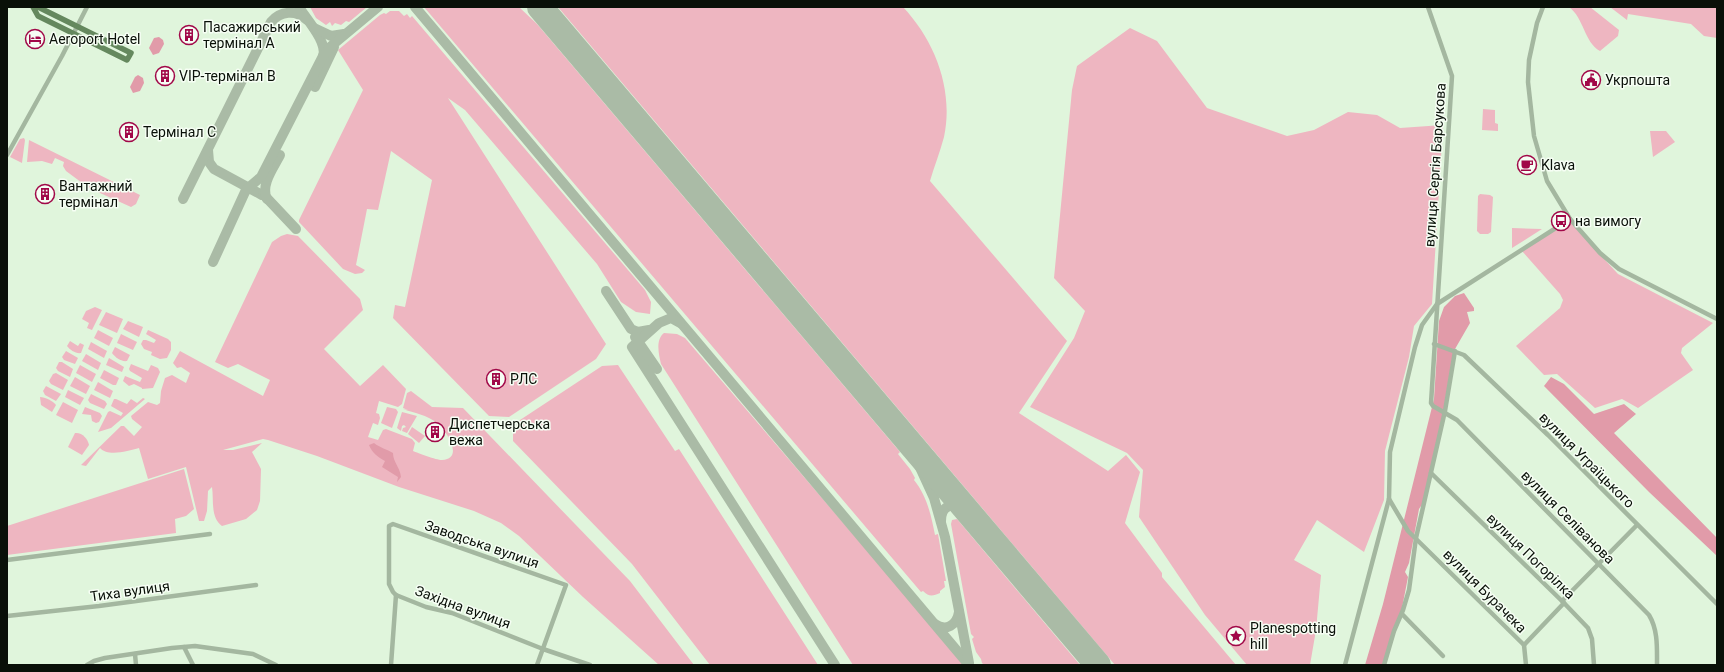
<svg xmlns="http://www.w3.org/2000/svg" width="1724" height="672" font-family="Roboto,sans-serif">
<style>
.green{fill:#eeb6c1}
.forest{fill:#e19ba9}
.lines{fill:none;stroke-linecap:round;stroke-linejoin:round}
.taxiway{stroke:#aabba6;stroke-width:10}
.runway{stroke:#aabba6;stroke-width:26}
.minor{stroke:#a4b7a0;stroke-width:4.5}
.major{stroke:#65885e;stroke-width:5.5}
.labels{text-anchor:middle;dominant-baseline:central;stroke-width:3;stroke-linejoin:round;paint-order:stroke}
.poi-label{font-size:14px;fill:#091008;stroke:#f6fef4;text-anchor:start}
.street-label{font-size:14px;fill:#091008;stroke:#f6fef4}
</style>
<rect width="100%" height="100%" fill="#e0f5dc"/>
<g class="green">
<path d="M 310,7 L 367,7 L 349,22 L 346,21 L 341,25 L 335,23 L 332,26 L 330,22 L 326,25 L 316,18 Z"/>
<path d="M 424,7 L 519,7 L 537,24 L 900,452 L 898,454 L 910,469 L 915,478 L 914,480 C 927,496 931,515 935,535 L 938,534 L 946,581 L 944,581 L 945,587 L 940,591 L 940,593 C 933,596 929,597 923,591 L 921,592 Z"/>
<path d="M 558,7 L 903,7 C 935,41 954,90 944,137 C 940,152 934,167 930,181 L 1067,341 L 1019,413 L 1108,471 L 1126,455 L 1140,472 L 1125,523 L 1162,573 L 1162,577 L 1236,665 L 1115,665 Z"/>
<path d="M 1569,7 L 1590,7 L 1619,30 L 1618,36 L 1600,51 C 1584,42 1584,18 1569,7 Z"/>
<path d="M 1610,7 L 1717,7 L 1717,38 L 1704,36 L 1691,24 L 1628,14 L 1627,20 Z"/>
<path d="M 390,11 L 399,11 L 404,16 L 407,14 L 410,18 L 412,16 L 645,290 L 651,302 L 650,314 L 636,312 L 621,302 L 597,264 L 465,110 L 448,98 L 606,344 L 596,359 L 509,417 L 489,416 L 393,318 L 395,305 L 405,307 L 432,180 L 391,151 L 378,210 L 367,209 L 356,265 L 365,270 L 362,273 L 355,274 L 343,269 L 299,222 L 299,220 L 363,90 L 338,50 L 380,15 L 384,13 L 386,14 Z"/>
<path d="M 1130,28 L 1157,41 L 1207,108 L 1287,136 L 1314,130 L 1348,112 L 1377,115 L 1400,128 L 1443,125 L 1432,304 L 1414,326 L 1409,357 L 1385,451 L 1384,500 L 1364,552 L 1317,520 L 1294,560 L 1321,575 L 1316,630 L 1310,665 L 1247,665 L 1205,615 L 1139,517 L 1143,470 L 1127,453 L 1030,407 L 1074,338 L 1085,311 L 1054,278 L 1072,90 L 1077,66 Z"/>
<path d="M 1483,109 L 1495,110 L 1495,123 L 1498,124 L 1498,131 L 1482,130 Z"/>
<path d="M 1650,131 L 1666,131 L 1675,142 L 1653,157 Z"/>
<path d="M 24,138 L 25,140 L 22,163 L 10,157 L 20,139 Z"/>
<path d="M 29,140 L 140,195 L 136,204 L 131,207 L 89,188 L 66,171 L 63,166 L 64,162 L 55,158 L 52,164 L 42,161 L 27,162 Z"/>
<path d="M 1480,194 L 1490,195 L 1493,197 L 1491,232 L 1488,234 L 1480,234 L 1477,231 L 1478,196 Z"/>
<path d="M 1568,222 L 1572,224 L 1618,274 L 1713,323 L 1682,348 L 1681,353 L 1693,370 L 1638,408 L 1622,399 L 1595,408 L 1557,374 L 1544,375 L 1516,346 L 1560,308 L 1563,300 L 1560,294 L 1522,251 Z"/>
<path d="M 1512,228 L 1542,229 L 1512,248 Z"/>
<path d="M 287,234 L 298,236 L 360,299 L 363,310 L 324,349 L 360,386 L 383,365 L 406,389 L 402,404 L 398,407 L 379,401 L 376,413 L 379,414 L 380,418 L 378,425 L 373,423 L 368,437 L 378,440 L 383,430 L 386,429 L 412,439 L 415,443 L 413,451 C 418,453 436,460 442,460 C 465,459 446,430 437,423 C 427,415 414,413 403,409 L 408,410 L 403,408 L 407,393 L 411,391 L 432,407 L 463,408 L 630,581 L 694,665 L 659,665 L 583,597 L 519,536 L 501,523 L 474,511 L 399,487 L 317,456 L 268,440 L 263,439 L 223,450 L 233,450 L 262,443 L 252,452 L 261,469 L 260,501 L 257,510 L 246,519 L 222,526 C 210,517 214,500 212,487 L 208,491 L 207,511 L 204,521 L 199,521 L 186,467 L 148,479 L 139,448 C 128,451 108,457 100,448 L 86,466 L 81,465 L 121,426 L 124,426 L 134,436 L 142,427 L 132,419 L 131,416 L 148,402 L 157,405 L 160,403 L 161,391 L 165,378 L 172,375 L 186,383 L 190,373 L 181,367 L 177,368 L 173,363 L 180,351 L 263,396 L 270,380 L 238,364 L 228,368 L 215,362 L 272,242 L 281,236 Z"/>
<path d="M 95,307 L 102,310 L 92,330 L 87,328 L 89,323 L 82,319 L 86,311 Z"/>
<path d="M 106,312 L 123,319 L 117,333 L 99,325 Z"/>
<path d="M 128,321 L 143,327 L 139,337 L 123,329 Z"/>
<path d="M 98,330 L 113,338 L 109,346 L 94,338 Z"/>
<path d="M 148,330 L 168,339 L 171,342 L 171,350 L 167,358 L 160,359 L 151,355 L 152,352 L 144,349 L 141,344 L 143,340 L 146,340 L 154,343 L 156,340 L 146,334 Z"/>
<path d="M 664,333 L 677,334 L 685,338 L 965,665 L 853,665 L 661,364 C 659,355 655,340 664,333 Z"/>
<path d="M 121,334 L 137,342 L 133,350 L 117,343 Z"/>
<path d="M 70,341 L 78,346 L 80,343 L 84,345 L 81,353 C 76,354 70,350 67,346 Z"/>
<path d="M 91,342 L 107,351 L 104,358 L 88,349 Z"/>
<path d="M 115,347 L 130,355 L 127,361 C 121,362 115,357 112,353 Z"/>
<path d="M 66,351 L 78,358 L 75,364 L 64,360 L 62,357 Z"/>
<path d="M 86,354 L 101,363 L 98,370 L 82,361 Z"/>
<path d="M 109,358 L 124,367 L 122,372 L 106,365 Z"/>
<path d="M 59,362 L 62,362 L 73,369 L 70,377 L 58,371 L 56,368 Z"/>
<path d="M 131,364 L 148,371 L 151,365 L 158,368 L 160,372 L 153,388 L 142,389 L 142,388 L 134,384 L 129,386 L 123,381 L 125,376 L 140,382 L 142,378 L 130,371 L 129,369 Z"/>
<path d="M 80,365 L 96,374 L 92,382 L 76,373 Z"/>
<path d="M 618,365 L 675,451 L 679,449 L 818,665 L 710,665 L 632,564 L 513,441 L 513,434 L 520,420 L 602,366 Z"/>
<path d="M 104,370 L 119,378 L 116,385 L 113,385 L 100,378 Z"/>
<path d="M 56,373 L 68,380 L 63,390 L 51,384 L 49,381 L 53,374 Z"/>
<path d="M 75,377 L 90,386 L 86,394 L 70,386 Z"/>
<path d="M 98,382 L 113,391 L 110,398 L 94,390 Z"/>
<path d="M 46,386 L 61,394 L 56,401 L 45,395 L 43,391 Z"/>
<path d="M 68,390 L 84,398 L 80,405 L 65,397 Z"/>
<path d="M 91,394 L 105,401 L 107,404 L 104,409 L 90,403 L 88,400 Z"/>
<path d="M 40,397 C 45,397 53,401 56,405 L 52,412 L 41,405 Z"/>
<path d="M 143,398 L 145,399 L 111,428 L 98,432 L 108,412 L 110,411 L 121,416 L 123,413 L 111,406 L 114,399 L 116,399 L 127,404 L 131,399 L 137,403 Z"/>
<path d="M 63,402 L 78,410 L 72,423 L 56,415 Z"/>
<path d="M 85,407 L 100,413 L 102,416 L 99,422 L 96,423 L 92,421 L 91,415 L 82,414 Z"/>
<path d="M 387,407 L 396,409 L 398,412 L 392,428 L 381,423 Z"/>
<path d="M 402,412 L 417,416 L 407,433 L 402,431 L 403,428 L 406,427 L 404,425 L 402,426 L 401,431 L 397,428 Z"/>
<path d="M 412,427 L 425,436 L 419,443 L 408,434 Z"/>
<path d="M 75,433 C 82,432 88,439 89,445 L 82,455 L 68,447 Z"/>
<path d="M 184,469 L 194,509 L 186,516 L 175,519 L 176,533 L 7,555 L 7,526 Z"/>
<path d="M 957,519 L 1080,665 L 984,665 L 982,663 L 981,659 L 976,652 L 972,639 L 974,637 L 971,634 L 951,524 L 952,520 Z"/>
</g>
<g class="forest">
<path d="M 159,37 L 163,40 L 164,44 L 159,53 L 153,55 L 149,48 L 154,38 Z"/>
<path d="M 138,75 L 143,78 L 144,83 L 140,91 L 133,93 L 130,87 L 135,77 Z"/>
<path d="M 1464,293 L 1474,308 L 1474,311 L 1467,312 L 1470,323 L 1455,349 L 1449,386 L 1423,503 L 1419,509 L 1409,563 L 1405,572 L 1408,577 L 1402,608 L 1382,665 L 1365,665 L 1383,604 L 1434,399 L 1439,321 L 1444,307 L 1455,296 Z"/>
<path d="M 1551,377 L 1564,384 L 1594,414 L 1624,404 L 1636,414 L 1614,433 L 1717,538 L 1717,556 L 1649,492 L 1544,386 Z"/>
<path d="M 374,443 C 380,448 387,449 393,453 C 393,462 400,467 401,477 L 397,482 L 398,477 L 382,467 L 385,461 C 378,457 372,453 369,445 Z"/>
</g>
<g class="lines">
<g class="taxiway">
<path d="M 299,7 C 306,19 328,42 323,56"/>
<path d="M 415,7 L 969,665"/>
<path d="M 535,7 L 565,37"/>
<path d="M 314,28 L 331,36 L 344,34"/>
<path d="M 315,87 L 334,47"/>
<path d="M 208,150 L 209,162 L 214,169 L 262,195"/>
<path d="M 263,194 L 296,229"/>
<path d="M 183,199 L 271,22 C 280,11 296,9 307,20"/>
<path d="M 267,199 C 260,185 274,167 280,155"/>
<path d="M 213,262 L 245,192 L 248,188 L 261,177 L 323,56 L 330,47 L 378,7"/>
<path d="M 606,291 L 631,329 L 638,332 L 649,330"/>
<path d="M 680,323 L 671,318 L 659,323 L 632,347 L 835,665"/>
<path d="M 635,337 L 657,369"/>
<path d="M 891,421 L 917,461 L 934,498 L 945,537 L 969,663"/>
<path d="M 941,521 C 941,504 953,503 966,509"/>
<path d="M 935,624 C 946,632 957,625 959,612"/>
</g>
<path class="runway" d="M 540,7 L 1098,665"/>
<g class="minor">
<path d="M 1428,7 L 1452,76 L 1431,403 L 1433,406 L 1457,420 L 1649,615 C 1658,630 1657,647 1657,665"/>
<path d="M 1543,7 L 1537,23 L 1529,60 L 1528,82 L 1534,136 L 1547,181 L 1570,219 L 1600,253 L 1619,269 L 1717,319"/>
<path d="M 7,155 L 62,56 L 87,7"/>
<path d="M 1434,344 L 1464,355 L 1548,435 L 1717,604"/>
<path d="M 1431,473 L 1564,603 L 1588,628 L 1592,639 L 1594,665"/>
<path d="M 1389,499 L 1408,531 L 1524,645 L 1526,665"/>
<path d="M 7,560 L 210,534"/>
<path d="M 1562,601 L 1637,525"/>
<path d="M 1402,614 L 1443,656"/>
<path d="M 7,616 L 99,606 L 256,585"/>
<path d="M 1524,645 L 1564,603"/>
<path d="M 184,647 L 193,665"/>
<path d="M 135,654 L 136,665"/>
<path d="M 87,665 L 94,661 L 105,658 L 172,648 L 195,646 L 253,654 L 276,665"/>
<path d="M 391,665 L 396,595"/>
<path d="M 537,665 L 566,585 L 393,524 L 389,526 L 389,584 L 393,592 L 396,595 L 426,607 L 452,613 L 543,649 L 590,665"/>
<path d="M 1345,665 L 1389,499 L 1390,452 L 1415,347 L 1422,325 L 1437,304 L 1570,219"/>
<path d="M 1384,665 L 1394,631 L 1403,610 L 1409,590 L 1416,538 L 1445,411 L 1455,351"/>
</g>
<path class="major" d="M 33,7 L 38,16 L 127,60 L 131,53 L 38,7"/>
</g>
<defs>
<g id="building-ring" transform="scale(1)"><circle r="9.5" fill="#f6fef4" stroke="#a10848" stroke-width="1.5"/><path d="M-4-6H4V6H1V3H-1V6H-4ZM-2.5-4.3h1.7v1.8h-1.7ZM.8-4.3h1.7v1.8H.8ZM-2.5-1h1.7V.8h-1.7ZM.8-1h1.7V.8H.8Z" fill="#a10848"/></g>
<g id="hotel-ring" transform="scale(1)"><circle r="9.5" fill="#f6fef4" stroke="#a10848" stroke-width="1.5"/><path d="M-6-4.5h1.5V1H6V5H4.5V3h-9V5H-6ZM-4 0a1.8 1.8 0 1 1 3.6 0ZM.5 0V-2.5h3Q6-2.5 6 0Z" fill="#a10848"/></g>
<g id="civic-ring" transform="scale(1)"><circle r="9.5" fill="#f6fef4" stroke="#a10848" stroke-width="1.5"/><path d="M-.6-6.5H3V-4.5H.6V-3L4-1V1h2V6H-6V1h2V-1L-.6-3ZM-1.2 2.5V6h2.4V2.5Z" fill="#a10848"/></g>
<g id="cafe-ring" transform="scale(1)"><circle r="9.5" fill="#f6fef4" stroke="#a10848" stroke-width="1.5"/><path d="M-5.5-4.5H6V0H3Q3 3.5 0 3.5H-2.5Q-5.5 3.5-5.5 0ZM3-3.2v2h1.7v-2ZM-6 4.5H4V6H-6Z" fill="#a10848"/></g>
<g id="bus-ring" transform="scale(1)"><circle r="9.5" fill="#f6fef4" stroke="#a10848" stroke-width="1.5"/><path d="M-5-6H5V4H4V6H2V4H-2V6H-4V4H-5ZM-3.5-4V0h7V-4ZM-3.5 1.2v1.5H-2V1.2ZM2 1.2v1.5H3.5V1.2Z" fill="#a10848"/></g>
<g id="sight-ring" transform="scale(1)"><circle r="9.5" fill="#f6fef4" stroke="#a10848" stroke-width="1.5"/><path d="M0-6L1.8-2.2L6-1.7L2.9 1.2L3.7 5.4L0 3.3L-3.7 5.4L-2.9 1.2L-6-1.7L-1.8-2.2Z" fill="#a10848"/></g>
</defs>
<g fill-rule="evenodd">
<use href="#building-ring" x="189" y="35"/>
<use href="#hotel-ring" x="35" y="39"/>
<use href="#building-ring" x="165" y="76"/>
<use href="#civic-ring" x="1591" y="80"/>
<use href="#building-ring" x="129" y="132"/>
<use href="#cafe-ring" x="1527" y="165"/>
<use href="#building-ring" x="45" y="194"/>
<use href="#bus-ring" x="1561" y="221"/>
<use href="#building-ring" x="496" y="379"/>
<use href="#building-ring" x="435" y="432"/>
<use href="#sight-ring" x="1236" y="636"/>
</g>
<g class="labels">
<g class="poi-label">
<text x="203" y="27">Пасажирський<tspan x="203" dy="16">термінал A</tspan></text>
<text x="49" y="39">Aeroport Hotel</text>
<text x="179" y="76">VIP-термінал B</text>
<text x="1605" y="80">Укрпошта</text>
<text x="143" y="132">Термінал C</text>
<text x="1541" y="165">Klava</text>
<text x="59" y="186">Вантажний<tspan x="59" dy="16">термінал</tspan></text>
<text x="1575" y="221">на вимогу</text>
<text x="510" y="379">РЛС</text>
<text x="449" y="424">Диспетчерська<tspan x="449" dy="16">вежа</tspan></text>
<text x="1250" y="628">Planespotting<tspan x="1250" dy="16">hill</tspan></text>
</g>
<g class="street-label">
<text transform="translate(1435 165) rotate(-86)">вулиця Сергія Барсукова</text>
<text transform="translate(1587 460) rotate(45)">вулиця Уграїцького</text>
<text transform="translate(1568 517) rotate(45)">вулиця Селіванова</text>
<text transform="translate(482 544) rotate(19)">Заводська вулиця</text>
<text transform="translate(1531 556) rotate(44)">вулиця Погорілка</text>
<text transform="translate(130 591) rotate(-8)">Тиха вулиця</text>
<text transform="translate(1485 591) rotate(45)">вулиця Бурачека</text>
<text transform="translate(463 607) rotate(20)">Західна вулиця</text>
</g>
</g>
<rect width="1724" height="672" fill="none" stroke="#091008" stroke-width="16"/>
</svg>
